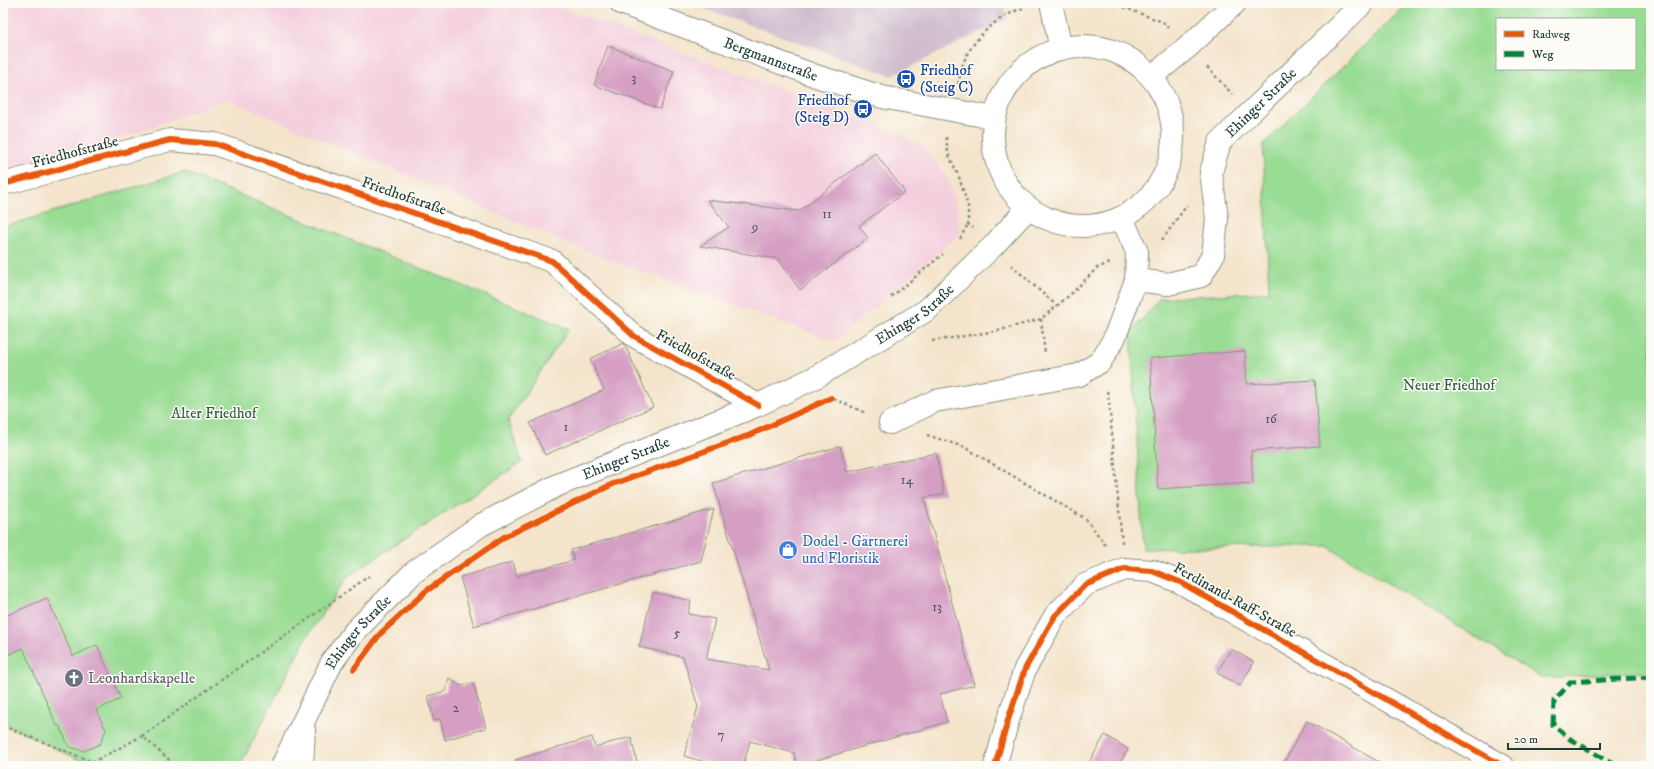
<svg xmlns="http://www.w3.org/2000/svg" width="1654" height="769" font-family="'IM FELL DW Pica',serif">
<style>
.built{fill:#f4cfdd}
.industrial{fill:#d0bdcd}
.green{fill:#99dc93;stroke:#5c8c64;fill-rule:evenodd}
.building{fill:#d59ec3}
.lines{fill:none;stroke-linecap:round;stroke-linejoin:round}
.minor-casing{stroke:#8a9080;stroke-width:24}
.major-casing{stroke:#8a9080;stroke-width:24}
.path{stroke:#8a9080;stroke-width:2.5;stroke-dasharray:3 3;stroke-linecap:butt}
.minor{stroke:#fff;stroke-width:22}
.major{stroke:#fff;stroke-width:22}
.quiet{stroke:#00873e;stroke-width:5;stroke-dasharray:10 5;stroke-linecap:butt}
.cycleway-casing{stroke:#fdfcf7;stroke-width:8}
.cycleway{stroke:#e8590c;stroke-width:6}
.labels{text-anchor:middle;dominant-baseline:central;stroke-width:3;stroke-linejoin:round;paint-order:stroke}
.number-label{font-size:13px;fill:#4c5558}
.street-label{font-size:15px;fill:#1f3d34;stroke:#fdfcf7}
.transit-label{font-size:15px;fill:#164399;stroke:#fdfcf7;text-anchor:start}
.park-label{font-size:15px;fill:#375d47;stroke:#fdfcf7}
.shop-label{font-size:15px;fill:#366cbe;stroke:#fdfcf7;text-anchor:start}
.worship-label{font-size:15px;fill:#5b616d;stroke:#fdfcf7;text-anchor:start}
</style>
<rect width="100%" height="100%" fill="#fdfcf7"/>
<filter id="ink" filterUnits="userSpaceOnUse"><feTurbulence type="fractalNoise" baseFrequency=".025" numOctaves="2"/><feDisplacementMap in="SourceGraphic" scale="8" xChannelSelector="R" yChannelSelector="G"/><feConvolveMatrix kernelMatrix="1 2 1 2 8 2 1 2 1" color-interpolation-filters="sRGB"/></filter>
<filter id="wash" filterUnits="userSpaceOnUse"><feTurbulence type="fractalNoise" baseFrequency=".012" numOctaves="4" result="noise"/><feDisplacementMap in="SourceGraphic" scale="16" xChannelSelector="R" yChannelSelector="G"/><feGaussianBlur stdDeviation="0.9" result="paint"/><feColorMatrix in="noise" values="0 0 0 0 0 0 0 0 0 0 0 0 0 0 0 0 0 1.4 0 .05"/><feComposite in="paint" operator="in"/></filter>
<g filter="url(#wash)">
<rect width="100%" height="100%" fill="#f4e4cb"/>
<path class="built" d="M 3,3 L 548,3 L 858,117 L 922,145 L 946,176 L 956,204 L 960,234 L 835,341 L 591,253 L 227,99 L 86,151 L 19,169 L 3,168 Z"/>
<path class="industrial" d="M 689,3 L 1003,3 L 1007,19 L 892,76 Z"/>
<g class="green">
<path d="M 1408,3 L 1651,3 L 1651,671 L 1542,678 L 1327,546 L 1143,549 L 1131,333 L 1160,298 L 1269,292 L 1263,145 ZM 1497,19 L 1635,19 L 1635,69 L 1497,69 Z"/>
<path d="M 184,172 L 569,329 L 508,420 L 522,462 L 348,576 L 306,638 L 240,766 L 92,766 L 3,723 L 3,227 Z"/>
</g>
<g id="blocks">
<g class="building">
<path d="M 608,46 L 674,71 L 660,109 L 594,85 Z"/>
<path d="M 875,153 L 905,192 L 859,226 L 868,238 L 800,290 L 778,259 L 700,246 L 729,227 L 707,200 L 799,211 Z"/>
<path d="M 624,343 L 653,407 L 545,455 L 530,423 L 604,390 L 590,359 Z"/>
<path d="M 1245,351 L 1247,384 L 1315,380 L 1320,446 L 1251,451 L 1253,483 L 1158,489 L 1150,358 Z"/>
<path d="M 840,446 L 847,472 L 936,453 L 944,494 L 924,498 L 974,685 L 940,694 L 947,722 L 797,766 L 794,753 L 750,741 L 743,766 L 719,766 L 684,756 L 698,707 L 683,657 L 639,647 L 653,592 L 691,601 L 688,614 L 715,619 L 706,659 L 769,670 L 713,483 Z"/>
<path d="M 714,509 L 701,561 L 474,626 L 460,577 L 513,562 L 517,576 L 574,560 L 571,550 Z"/>
<path d="M 47,598 L 73,656 L 97,645 L 121,699 L 96,710 L 106,730 L 100,744 L 84,751 L 69,747 L 59,725 L 57,726 L 23,648 L 3,657 L 3,617 Z"/>
<path d="M 1231,649 L 1254,662 L 1240,686 L 1217,673 Z"/>
<path d="M 449,678 L 461,686 L 473,683 L 486,728 L 445,740 L 440,719 L 434,721 L 428,696 L 446,691 Z"/>
<path d="M 1307,721 L 1386,766 L 1282,766 Z"/>
<path d="M 1105,735 L 1128,749 L 1118,766 L 1087,766 Z"/>
<path d="M 592,737 L 595,747 L 631,737 L 638,766 L 516,766 L 515,760 Z"/>
</g>
</g>
</g>
<g filter="url(#ink)">
<use href="#blocks" fill-opacity="0" stroke="#8a9080" stroke-width="1"/>
<g class="lines">
<g class="minor-casing">
<g id="minor">
<path id="s1" d="M 621,3 L 816,76 L 882,97 L 994,118"/>
<path d="M 1051,3 L 1061,49"/>
<path d="M 3,184 L 170,140 L 215,144 L 552,261 L 634,336 L 758,405"/>
<path id="s2" d="M 1136,280 L 1168,284 L 1201,276 L 1213,255 L 1217,219 L 1211,172 L 1220,142 L 1363,3"/>
<path d="M 890,423 L 935,401 L 1079,375 L 1100,362 L 1114,339 L 1136,280 L 1137,252 L 1122,218"/>
<path d="M 995,766 L 1008,720 L 1025,669 L 1055,616 L 1085,585 L 1124,569 L 1152,571 L 1180,582 L 1503,766"/>
</g>
</g>
<g class="major-casing">
<g id="major">
<circle cx="1083" cy="136" r="90"/>
<path d="M 1151,77 L 1188,47 L 1235,3"/>
<path id="s3" d="M 282,766 L 332,662 L 355,631 L 414,572 L 481,525 L 558,485 L 758,405 L 816,377 L 927,310 L 993,246 L 1028,208"/>
<path d="M 302,766 L 304,729"/>
</g>
</g>
<g class="path">
<path d="M 1112,3 L 1163,22 L 1168,28"/>
<path d="M 1207,67 L 1232,94"/>
<path d="M 958,84 C 960,75 962,65 966,57 C 976,36 1001,13 1025,8"/>
<path d="M 946,137 L 948,153 L 959,177 L 968,206 L 968,224 L 973,228"/>
<path d="M 960,239 L 968,224"/>
<path d="M 1162,240 L 1187,205"/>
<path d="M 1011,265 L 1057,306"/>
<path d="M 891,297 L 943,254"/>
<path d="M 1041,319 L 1045,354"/>
<path d="M 932,341 L 997,331 L 1041,319 L 1071,294 L 1097,268 L 1110,263"/>
<path d="M 1107,391 L 1109,401 L 1122,543"/>
<path d="M 834,399 L 866,413"/>
<path d="M 927,435 L 964,447 L 1086,519 L 1107,547"/>
<path d="M 3,726 L 93,762 L 142,736 L 176,766"/>
<path d="M 142,736 L 369,576"/>
</g>
<use href="#minor" class="minor"/>
<use href="#major" class="major"/>
<path class="quiet" d="M 1616,766 L 1570,739 L 1553,725 L 1554,701 L 1571,682 L 1651,677"/>
<g class="cycleway-casing">
<g id="cycleway">
<path d="M 3,184 L 170,140 L 215,144 L 552,261 L 634,336 L 758,405"/>
<path d="M 354,669 L 380,634 L 426,591 L 504,537 L 613,484 L 750,435 L 831,398"/>
<path d="M 995,766 L 1008,720 L 1025,669 L 1055,616 L 1085,585 L 1124,569 L 1152,571 L 1180,582 L 1503,766"/>
</g>
</g>
<use href="#cycleway" class="cycleway"/>
</g>
</g>
<defs>
<g id="bus-disc" transform="scale(1)"><circle r="9.5" fill="#1a4fb4" stroke="#fdfcf7"/><path d="M-5-6H5V4H4V6H2V4H-2V6H-4V4H-5ZM-3.5-4V0h7V-4ZM-3.5 1.2v1.5H-2V1.2ZM2 1.2v1.5H3.5V1.2Z" fill="#fff"/></g>
<g id="shop-disc" transform="scale(1)"><circle r="9.5" fill="#3f7fe0" stroke="#fdfcf7"/><path d="M-5-2.5h2.3a2.7 3.5 0 0 1 5.4 0H5L5.5 6h-11ZM-1.5-2.5h3a1.5 2.3 0 0 0-3 0Z" fill="#fff"/></g>
<g id="church-disc" transform="scale(1)"><circle r="9.5" fill="#6b7280" stroke="#fdfcf7"/><path d="M-1.2-6h2.4v3.5h3.3v2.4h-3.3V6h-2.4V-.1h-3.3v-2.4h3.3Z" fill="#fff"/></g>
</defs>
<g fill-rule="evenodd">
<use href="#bus-disc" x="906" y="79"/>
<use href="#bus-disc" x="863" y="109"/>
<use href="#shop-disc" x="788" y="550"/>
<use href="#church-disc" x="74" y="678"/>
</g>
<g class="labels">
<g class="number-label">
<text x="634" y="78">3</text>
<text x="827" y="214">11</text>
<text x="755" y="227">9</text>
<text x="1271" y="419">16</text>
<text x="566" y="427">1</text>
<text x="907" y="480">14</text>
<text x="937" y="607">13</text>
<text x="677" y="633">5</text>
<text x="456" y="708">2</text>
<text x="721" y="735">7</text>
</g>
<g class="street-label">
<text stroke="none"><textPath href="#s1" startOffset="160">Bergmannstraße</textPath></text>
<text stroke="none"><textPath href="#s2" startOffset="262">Ehinger Straße</textPath></text>
<text transform="translate(75 152) rotate(-15)">Friedhofstraße</text>
<text transform="translate(404 196) rotate(19)">Friedhofstraße</text>
<text stroke="none"><textPath href="#s3" startOffset="803">Ehinger Straße</textPath></text>
<text transform="translate(696 355) rotate(29)">Friedhofstraße</text>
<text stroke="none"><textPath href="#s3" startOffset="479">Ehinger Straße</textPath></text>
<text transform="translate(1235 600) rotate(29)">Ferdinand-Raff-Straße</text>
<text stroke="none"><textPath href="#s3" startOffset="155">Ehinger Straße</textPath></text>
</g>
<g class="transit-label">
<text x="920" y="70">Friedhof<tspan x="920" dy="17">(Steig C)</tspan></text>
<text x="849" y="100" text-anchor="end">Friedhof<tspan x="849" dy="17">(Steig D)</tspan></text>
</g>
<g class="park-label">
<text x="1449" y="385">Neuer Friedhof</text>
<text x="214" y="413">Alter Friedhof</text>
</g>
<g class="shop-label">
<text x="802" y="541">Dodel - Gärtnerei<tspan x="802" dy="17">und Floristik</tspan></text>
</g>
<g class="worship-label">
<text x="88" y="678">Leonhardskapelle</text>
</g>
</g>
<rect width="1654" height="769" fill="none" stroke="#fdfcf7" stroke-width="16"/>
<rect x="1496" y="18" width="140" height="52" fill="#fdfcf7" stroke="#a4b0a9"/>
<rect x="1504" y="31" width="20" height="6" fill="#e8590c" stroke="#a4b0a9"/>
<text x="1532" y="38" font-size="12" fill="#1f3d34">Radweg</text>
<rect x="1504" y="51" width="20" height="6" fill="#00873e" stroke="#a4b0a9"/>
<text x="1532" y="58" font-size="12" fill="#1f3d34">Weg</text>
<path d="M1508 743v6h92v-6" fill="none" stroke="#1f3d34" stroke-width="2"/>
<text x="1514" y="743" font-size="12" fill="#1f3d34" stroke="#fdfcf7" stroke-width="3" paint-order="stroke">20 m</text>
</svg>
